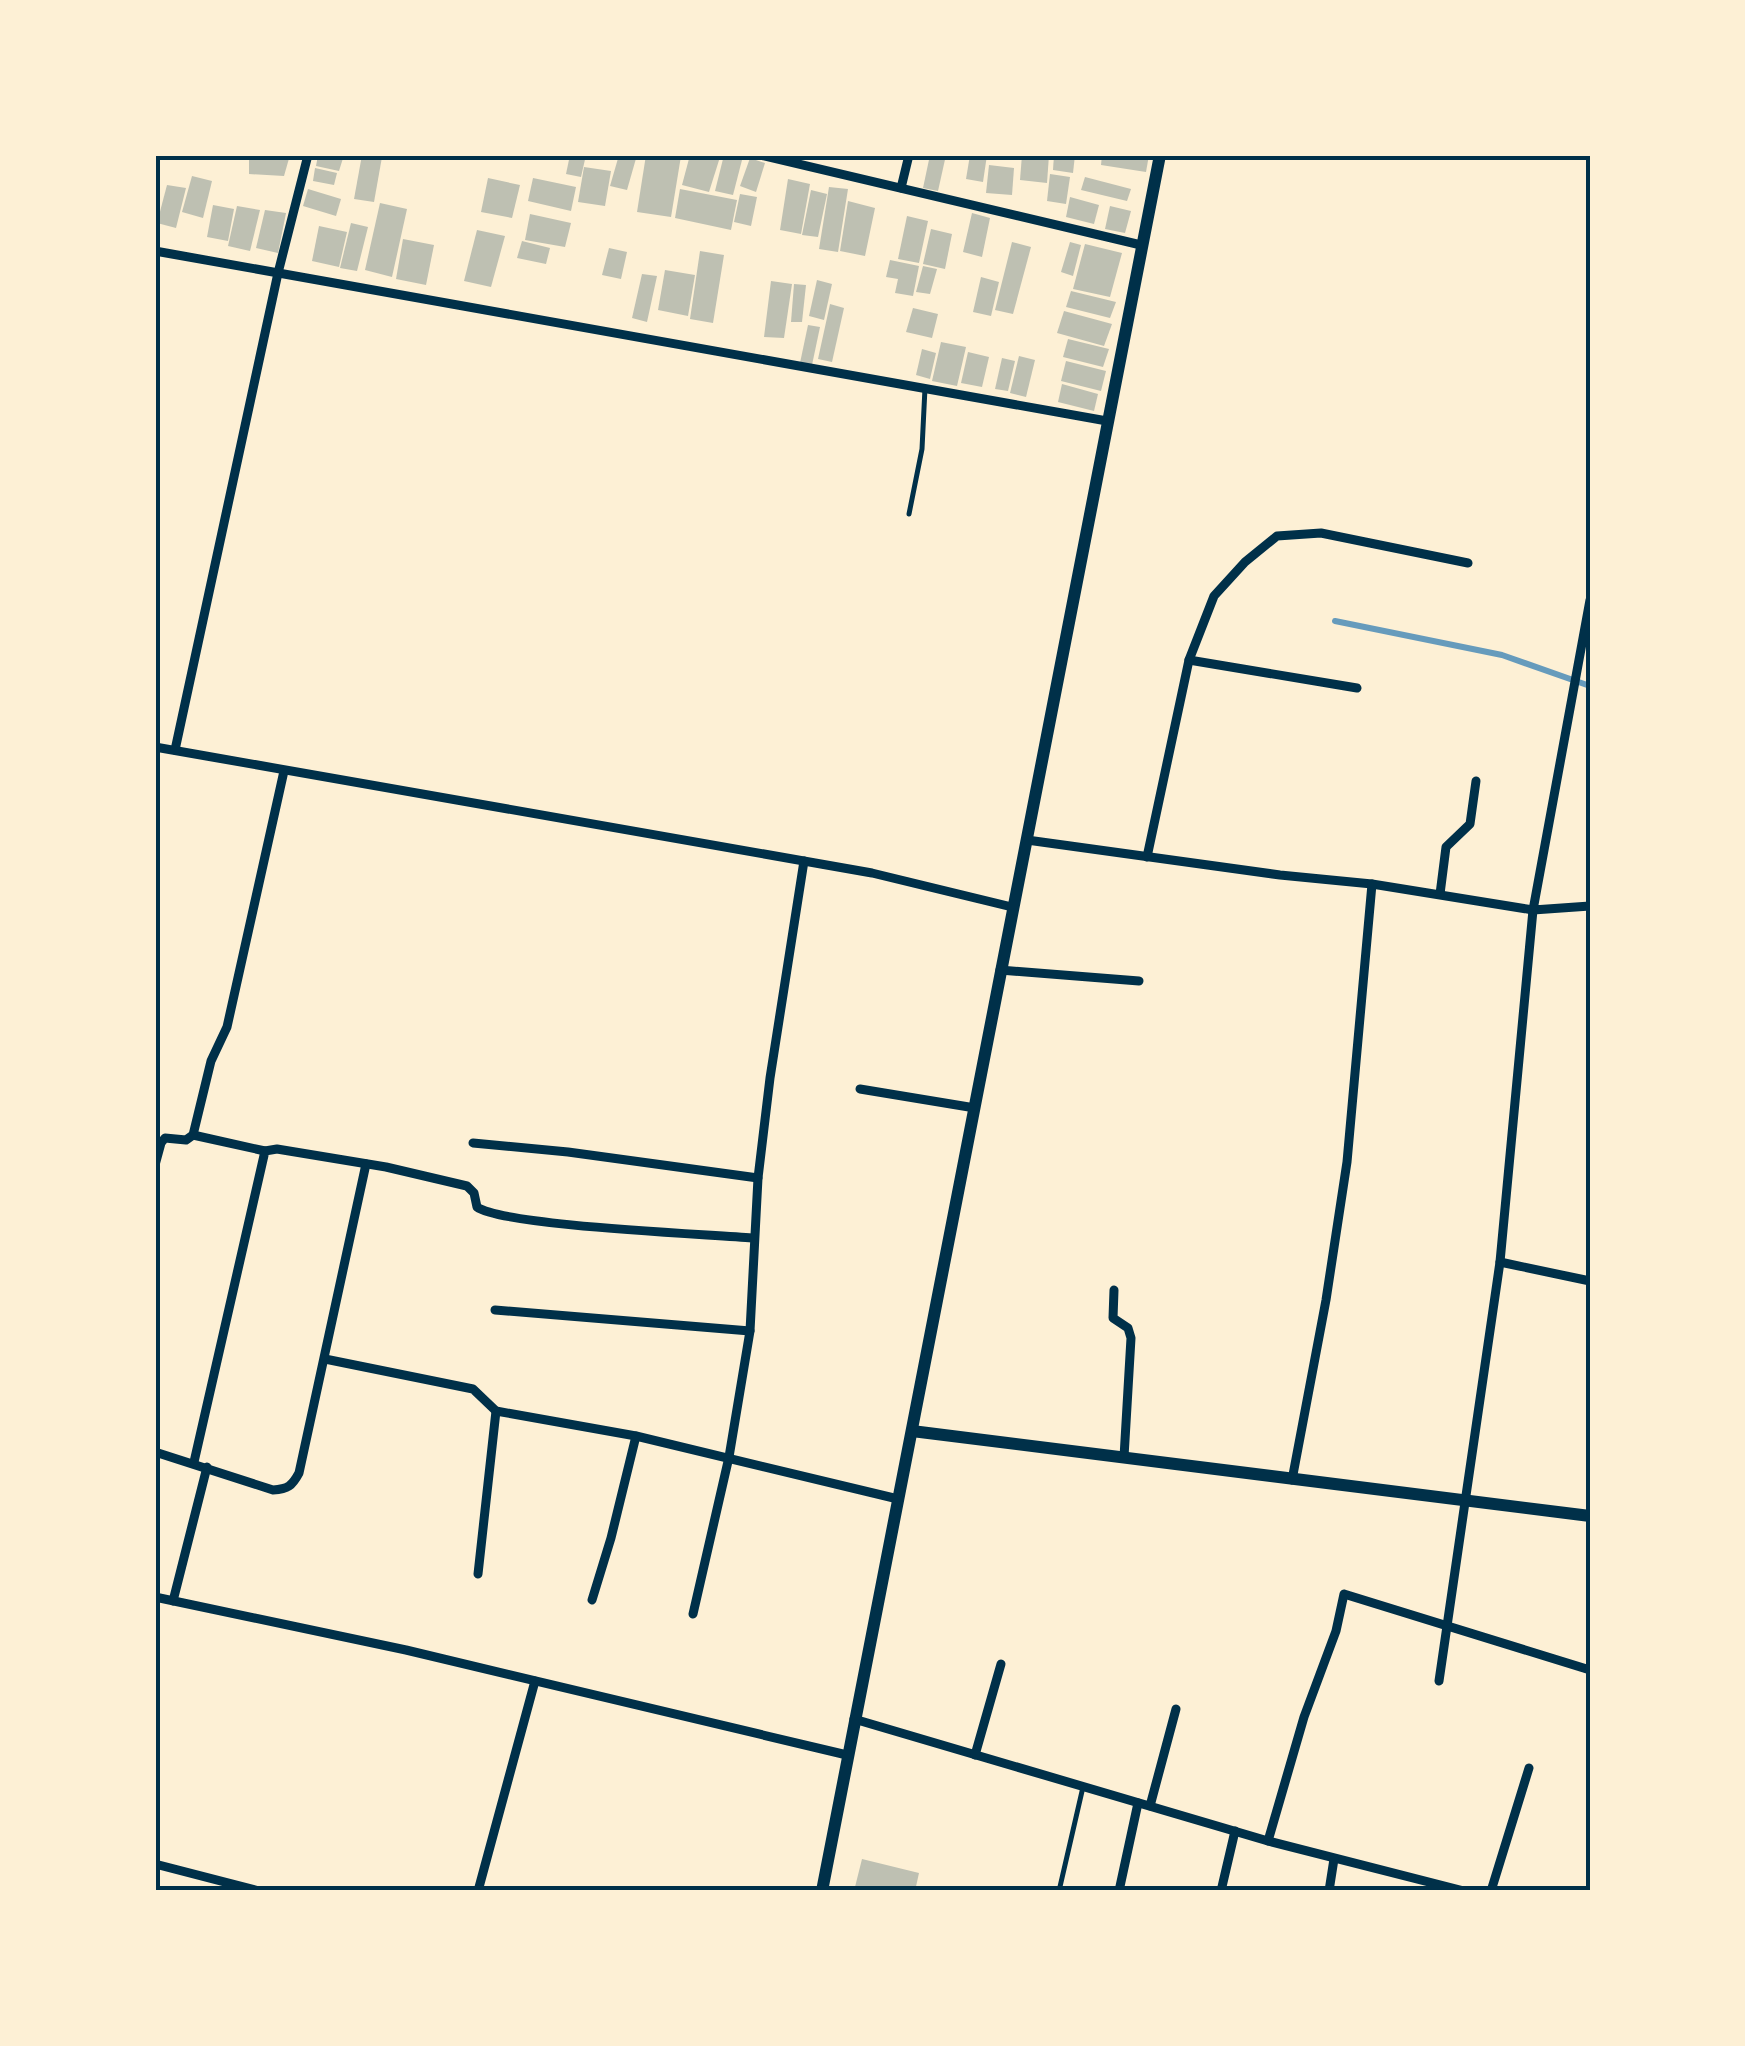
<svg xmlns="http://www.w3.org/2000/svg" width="1745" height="2046" font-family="'Work Sans',sans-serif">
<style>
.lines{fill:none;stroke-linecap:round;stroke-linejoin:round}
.stream{stroke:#669bbc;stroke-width:6}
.building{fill:#bec0b2}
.service{stroke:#003049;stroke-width:5}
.minor{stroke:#003049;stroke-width:9}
.secondary{stroke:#003049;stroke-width:12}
.neatline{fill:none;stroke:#003049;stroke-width:4}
</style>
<rect width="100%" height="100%" fill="#fdf0d5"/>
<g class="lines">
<path class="stream" d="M 1335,621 L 1502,655 L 1590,686"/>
</g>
<g class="building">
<path d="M 249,155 L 290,155 L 284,176 L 249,174 Z"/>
<path d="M 318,155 L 344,155 L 339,171 L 316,166 Z"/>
<path d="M 362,155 L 382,157 L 374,202 L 354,199 Z"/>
<path d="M 570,155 L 586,155 L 581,177 L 566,174 Z"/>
<path d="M 619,155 L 637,155 L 627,190 L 610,186 Z"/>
<path d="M 646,155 L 681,156 L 671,217 L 637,212 Z"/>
<path d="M 690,155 L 720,157 L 709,192 L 682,185 Z"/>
<path d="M 724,155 L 742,160 L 733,195 L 715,191 Z"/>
<path d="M 930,155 L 946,155 L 938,191 L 923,188 Z"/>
<path d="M 970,155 L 987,155 L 983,182 L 966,179 Z"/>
<path d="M 1022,155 L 1049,155 L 1047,183 L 1020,180 Z"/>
<path d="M 1054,155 L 1075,155 L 1073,173 L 1053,170 Z"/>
<path d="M 1102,155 L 1149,155 L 1146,172 L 1101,165 Z"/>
<path d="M 750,158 L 765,163 L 756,192 L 740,186 Z"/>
<path d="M 989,165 L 1014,168 L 1012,195 L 986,193 Z"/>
<path d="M 584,167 L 611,171 L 605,206 L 578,202 Z"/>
<path d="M 315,168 L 337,173 L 334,185 L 313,181 Z"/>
<path d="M 1050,174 L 1070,177 L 1066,204 L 1047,201 Z"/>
<path d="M 192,176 L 212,181 L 203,218 L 182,212 Z"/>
<path d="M 1085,177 L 1131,189 L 1127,201 L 1081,190 Z"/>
<path d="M 488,178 L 520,185 L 512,218 L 481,212 Z"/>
<path d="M 533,178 L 576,187 L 571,211 L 528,201 Z"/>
<path d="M 788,179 L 810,184 L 801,234 L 780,230 Z"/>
<path d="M 167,185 L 186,188 L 176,228 L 157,223 Z"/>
<path d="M 829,187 L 848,189 L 838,252 L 819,249 Z"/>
<path d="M 308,189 L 341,199 L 336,216 L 303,206 Z"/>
<path d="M 680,189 L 737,200 L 731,230 L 675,218 Z"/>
<path d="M 811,190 L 827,194 L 818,237 L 802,235 Z"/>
<path d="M 740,194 L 757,197 L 751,226 L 734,222 Z"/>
<path d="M 1070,197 L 1099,205 L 1094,224 L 1066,217 Z"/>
<path d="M 848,201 L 875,208 L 865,256 L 840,251 Z"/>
<path d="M 380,203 L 407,209 L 392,277 L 365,270 Z"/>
<path d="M 213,205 L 234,209 L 228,241 L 207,237 Z"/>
<path d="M 237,206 L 260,210 L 250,251 L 228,246 Z"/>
<path d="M 1110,206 L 1131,211 L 1125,233 L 1105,229 Z"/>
<path d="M 265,210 L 286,213 L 278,253 L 256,248 Z"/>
<path d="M 972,213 L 990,218 L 982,257 L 963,252 Z"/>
<path d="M 530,214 L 571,223 L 565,247 L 525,240 Z"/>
<path d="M 907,216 L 928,221 L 919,263 L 898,259 Z"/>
<path d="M 351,223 L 368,227 L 357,271 L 340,268 Z"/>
<path d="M 319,226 L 347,232 L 339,267 L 312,261 Z"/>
<path d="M 931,229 L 952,234 L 945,269 L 923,264 Z"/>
<path d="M 477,230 L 505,236 L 491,287 L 464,281 Z"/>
<path d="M 403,239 L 434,245 L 426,285 L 396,279 Z"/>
<path d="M 522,241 L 550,248 L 546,264 L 517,258 Z"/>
<path d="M 1012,242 L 1031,247 L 1013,314 L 995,310 Z"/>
<path d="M 1070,242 L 1081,245 L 1073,276 L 1061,272 Z"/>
<path d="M 1085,244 L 1122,253 L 1110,297 L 1073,289 Z"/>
<path d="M 609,248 L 627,252 L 621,279 L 602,275 Z"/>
<path d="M 700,251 L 724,255 L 713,323 L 690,319 Z"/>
<path d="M 890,260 L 919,266 L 913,296 L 895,293 L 898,279 L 886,277 Z"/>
<path d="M 923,266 L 937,269 L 930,294 L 916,292 Z"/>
<path d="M 665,270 L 695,275 L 688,316 L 658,310 Z"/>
<path d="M 642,274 L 657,276 L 647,322 L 632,318 Z"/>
<path d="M 981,277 L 999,282 L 991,316 L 973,312 Z"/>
<path d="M 817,280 L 832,284 L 824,320 L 809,316 Z"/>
<path d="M 771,281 L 792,284 L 784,338 L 764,337 Z"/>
<path d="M 794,284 L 806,285 L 802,322 L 791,322 Z"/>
<path d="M 1071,291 L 1116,302 L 1110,318 L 1066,307 Z"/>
<path d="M 830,304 L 844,308 L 832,362 L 818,359 Z"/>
<path d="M 913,308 L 938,314 L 932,338 L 906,332 Z"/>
<path d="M 1064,311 L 1112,324 L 1104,346 L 1057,333 Z"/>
<path d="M 808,325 L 820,327 L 812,365 L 800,363 Z"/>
<path d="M 1068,339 L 1109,349 L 1103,367 L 1063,357 Z"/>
<path d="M 941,342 L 966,347 L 957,386 L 932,381 Z"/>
<path d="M 922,349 L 936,353 L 930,379 L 916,375 Z"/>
<path d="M 968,352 L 989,357 L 982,387 L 961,383 Z"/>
<path d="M 1019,356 L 1035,360 L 1026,397 L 1010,393 Z"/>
<path d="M 1002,358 L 1015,361 L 1008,391 L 995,389 Z"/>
<path d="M 1066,361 L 1106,371 L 1101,391 L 1061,381 Z"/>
<path d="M 1062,384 L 1098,394 L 1094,411 L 1058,402 Z"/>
<path d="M 862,1859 L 919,1873 L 915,1891 L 854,1891 Z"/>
</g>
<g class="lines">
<g class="service">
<path d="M 909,514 L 922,449 L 925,388"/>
<path d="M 1059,1891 L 1083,1787"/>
</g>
<g class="minor">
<path d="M 760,155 L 1141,245"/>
<path d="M 901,188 L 909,155"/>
<path d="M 155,251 L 1107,421"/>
<path d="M 1590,600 L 1533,910 L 1590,906"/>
<path d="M 1189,660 L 1357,688"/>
<path d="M 155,747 L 872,873 L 1012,907"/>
<path d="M 175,750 L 278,273 L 308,155"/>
<path d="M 1027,840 L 1280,875 L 1372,884 L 1533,910 L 1500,1262 L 1439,1681"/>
<path d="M 1147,857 L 1189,660 L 1214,596 L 1245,562 L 1277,536 L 1321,533 L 1468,563"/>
<path d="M 1440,894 L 1446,847 L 1470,824 L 1476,781"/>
<path d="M 1000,970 L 1139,981"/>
<path d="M 860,1089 L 975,1108"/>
<path d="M 193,1135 L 265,1151"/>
<path d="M 473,1143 L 568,1152 L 758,1178"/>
<path d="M 155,1165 L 161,1143 L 165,1138 L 186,1140 L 193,1135 L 211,1061 L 227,1027 L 284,771"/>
<path d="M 1500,1262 L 1590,1281"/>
<path d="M 1114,1290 L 1113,1318 L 1128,1328 L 1131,1338 L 1124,1457"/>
<path d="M 495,1310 L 750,1331"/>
<path d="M 325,1359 L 473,1389 L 496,1411 L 636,1436 L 898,1499"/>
<path d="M 155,1452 L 273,1490 C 288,1489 292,1486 299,1473 L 366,1164"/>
<path d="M 194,1462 L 265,1151 L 277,1149 L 386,1167 L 467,1186 L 474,1193 L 477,1207 C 504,1226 706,1234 752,1238"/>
<path d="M 1292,1480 L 1326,1300 L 1347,1162 L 1372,884"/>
<path d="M 478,1574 L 496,1411"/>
<path d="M 155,1597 L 406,1650 L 847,1755"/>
<path d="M 592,1600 L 611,1538 L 636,1436"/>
<path d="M 173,1601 L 207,1467"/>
<path d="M 693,1614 L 729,1457 L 750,1331 L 758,1178 L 770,1078 L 804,861"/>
<path d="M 854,1719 L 1268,1841 L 1464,1891"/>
<path d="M 975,1755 L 1001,1664"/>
<path d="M 1150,1806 L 1176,1709"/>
<path d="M 1268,1841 L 1304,1717 L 1336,1631 L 1344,1594 L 1590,1670"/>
<path d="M 155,1864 L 259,1891"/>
<path d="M 478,1891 L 535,1681"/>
<path d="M 1119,1891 L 1138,1803"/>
<path d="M 1221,1891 L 1235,1831"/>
<path d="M 1329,1891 L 1334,1859"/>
<path d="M 1491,1891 L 1529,1768"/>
</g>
<g class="secondary">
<path d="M 912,1431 L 1590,1516"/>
<path d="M 822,1891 L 1160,155"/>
</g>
</g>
<rect width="1745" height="2046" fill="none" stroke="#fdf0d5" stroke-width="315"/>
<rect x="158" y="158" width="1430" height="1730" class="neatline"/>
</svg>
